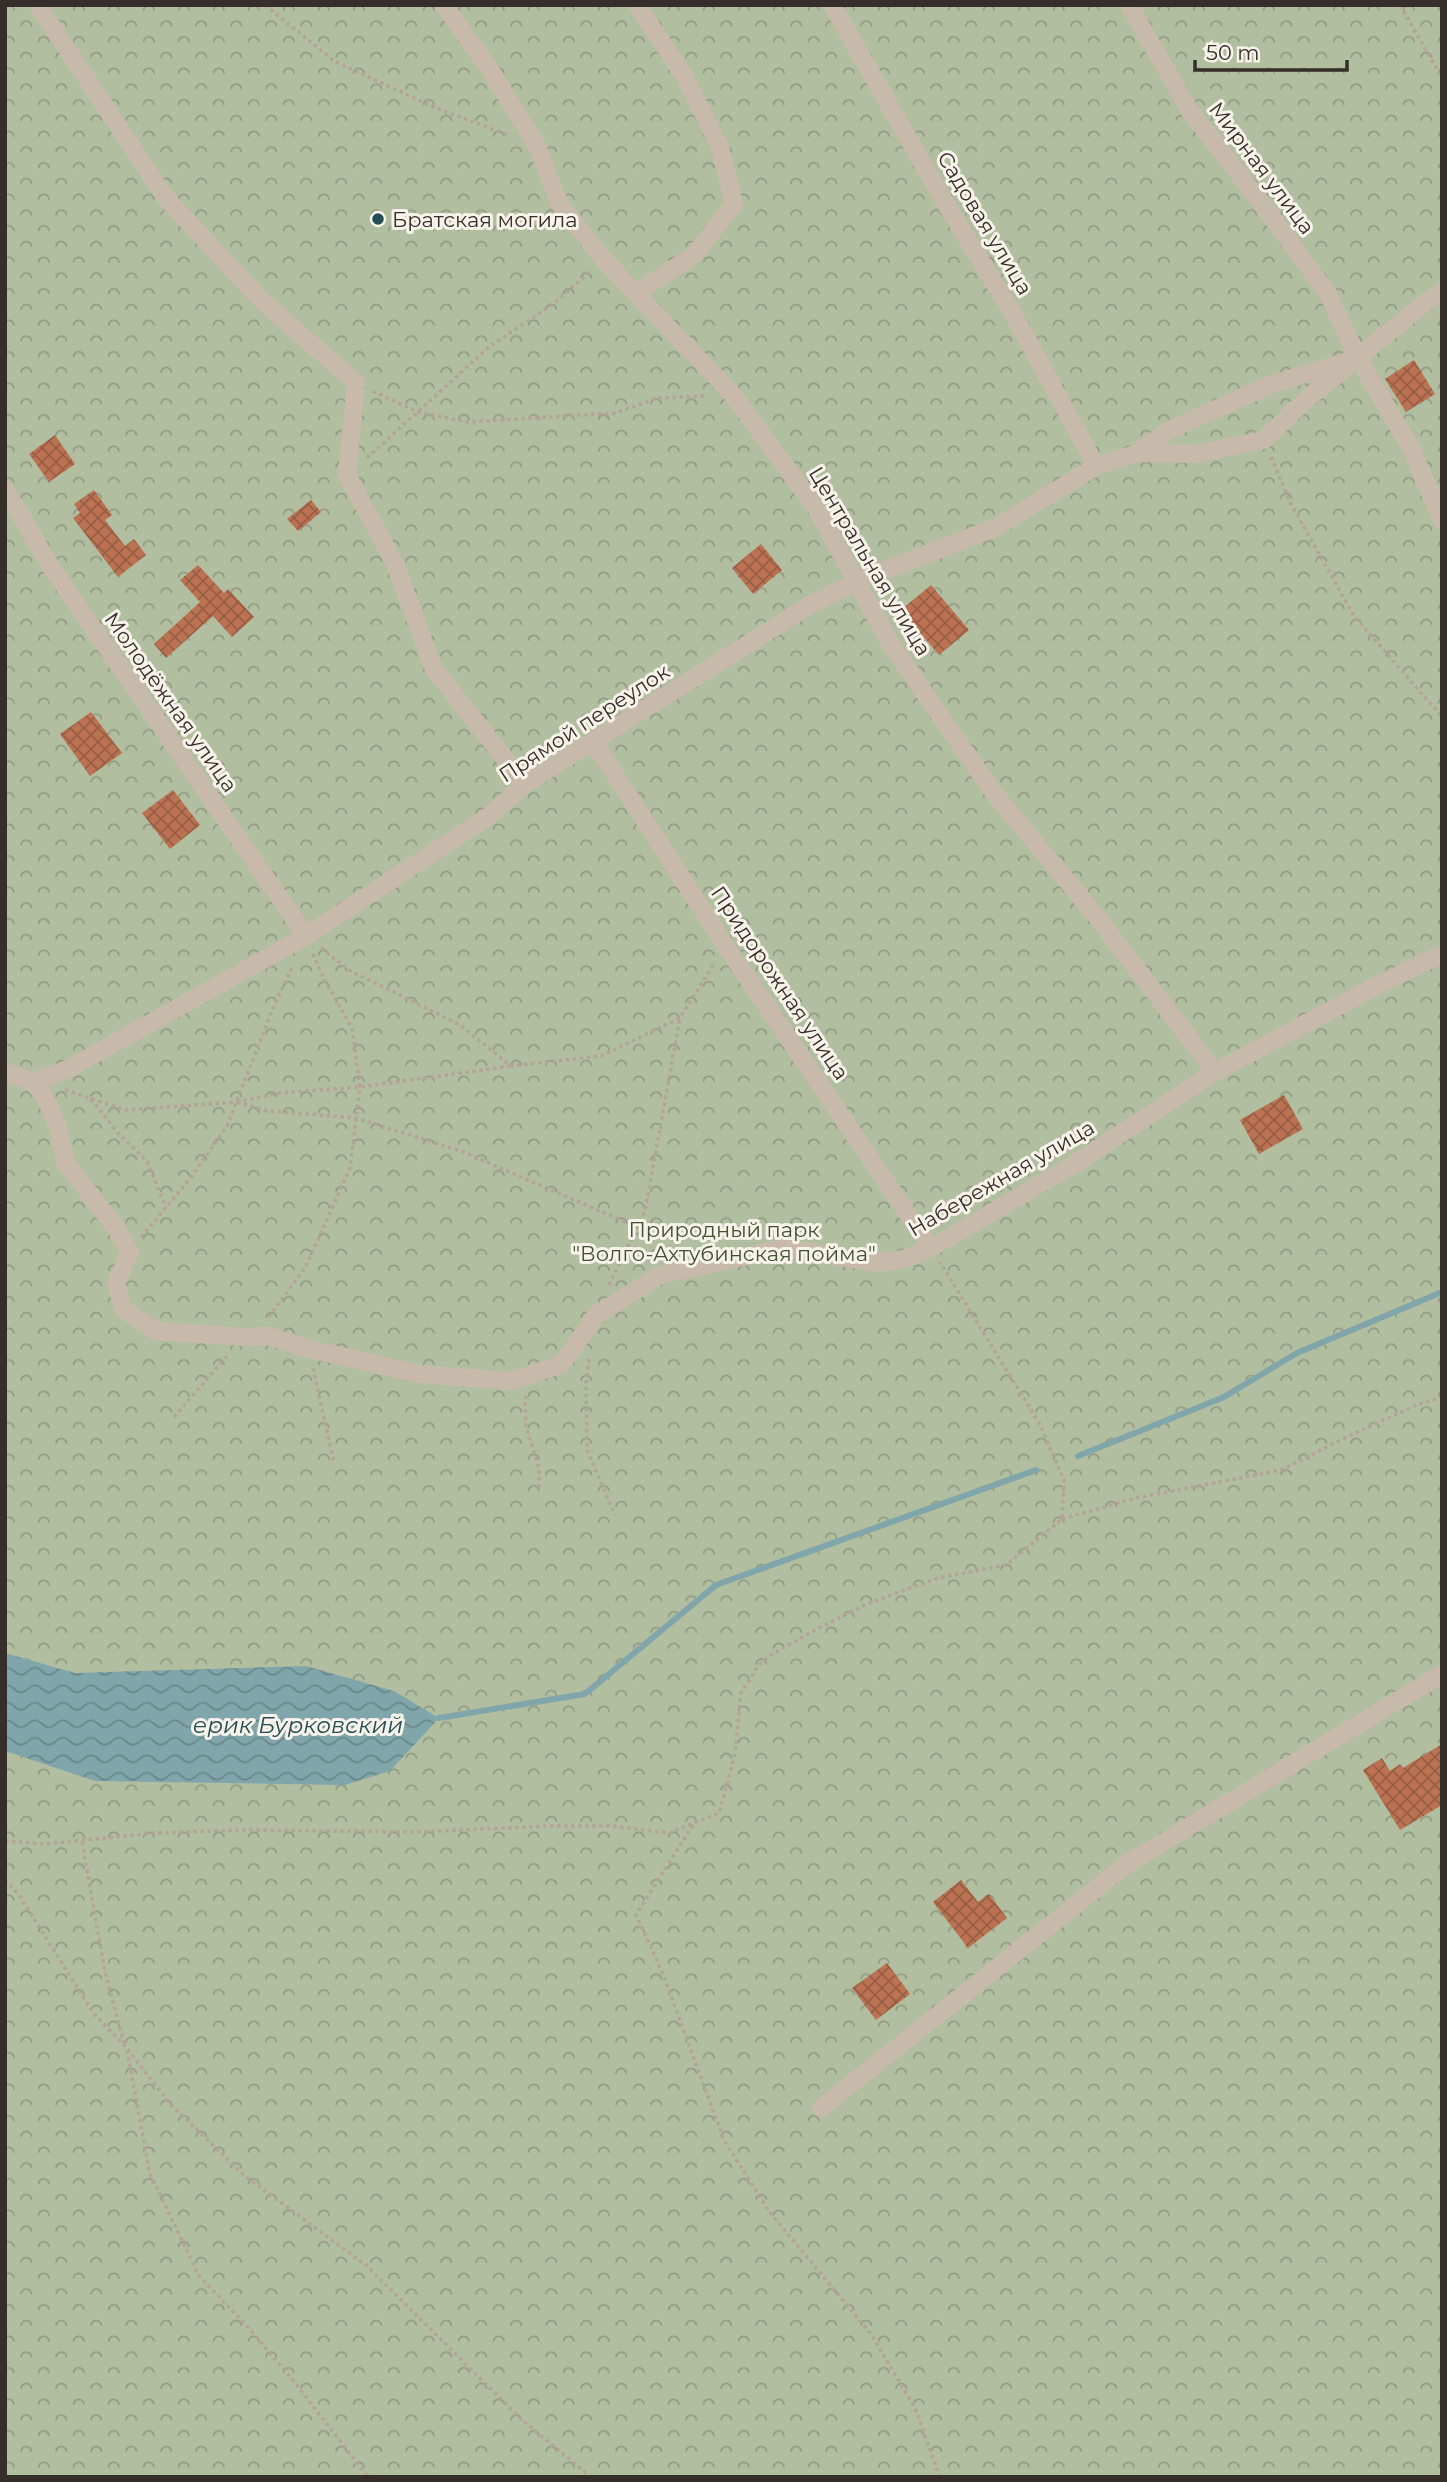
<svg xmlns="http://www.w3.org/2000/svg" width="1447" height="2482" font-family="Montserrat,sans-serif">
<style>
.park{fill:url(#park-crowns)}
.water{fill:url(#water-waves)}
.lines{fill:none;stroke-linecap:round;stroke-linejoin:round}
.stream{stroke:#80a6ab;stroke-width:6}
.building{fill:url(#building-cross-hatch)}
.path{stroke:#b3a496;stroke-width:3.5;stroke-dasharray:3.5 3.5;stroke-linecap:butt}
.minor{stroke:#c8baab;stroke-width:18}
.poi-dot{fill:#234e54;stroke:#f8f3ea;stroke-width:2.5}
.labels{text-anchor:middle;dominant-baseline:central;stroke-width:6;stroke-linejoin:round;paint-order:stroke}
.street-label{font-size:21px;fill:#362e2a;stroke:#f8f3ea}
.poi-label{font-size:21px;fill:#362e2a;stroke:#f8f3ea;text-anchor:start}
.park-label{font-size:21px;fill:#435230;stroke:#f8f3ea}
.water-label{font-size:23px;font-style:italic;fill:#234e54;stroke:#f8f3ea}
</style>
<defs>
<pattern id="park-crowns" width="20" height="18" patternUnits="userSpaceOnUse" patternTransform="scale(1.75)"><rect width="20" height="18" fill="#b2bea0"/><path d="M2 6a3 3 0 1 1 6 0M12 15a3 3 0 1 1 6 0" fill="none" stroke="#929b83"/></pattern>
<pattern id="water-waves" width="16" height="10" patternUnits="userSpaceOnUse" patternTransform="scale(1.75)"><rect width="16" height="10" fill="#80a6ab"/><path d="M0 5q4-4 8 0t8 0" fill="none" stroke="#6a888b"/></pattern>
<pattern id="building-cross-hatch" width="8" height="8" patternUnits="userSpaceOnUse" patternTransform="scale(1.75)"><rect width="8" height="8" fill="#bb7252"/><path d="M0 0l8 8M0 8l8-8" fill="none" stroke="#995e44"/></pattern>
</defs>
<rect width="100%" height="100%" fill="#f0e9de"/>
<rect class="park" x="5" y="5" width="1437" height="2472"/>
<path class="water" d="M 5,1653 L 75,1673 L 306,1666 L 394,1691 L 439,1718 L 390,1771 L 345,1785 L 95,1781 L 5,1751 Z"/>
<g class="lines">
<g class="stream">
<path d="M 1078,1456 L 1224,1397 L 1297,1353 L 1442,1292"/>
<path d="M 439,1718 L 585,1694 L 716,1585 L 1036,1470"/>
</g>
</g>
<g class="building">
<path d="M 1414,360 L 1435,394 L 1406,412 L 1385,379 Z"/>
<path d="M 55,435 L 75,464 L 49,482 L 29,454 Z"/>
<path d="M 94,490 L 112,515 L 105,520 L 125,546 L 134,539 L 146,555 L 118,577 L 73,518 L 80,513 L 74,504 Z"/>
<path d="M 311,500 L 321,512 L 298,531 L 287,519 Z"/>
<path d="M 761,544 L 782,570 L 753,594 L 732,568 Z"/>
<path d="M 198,565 L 224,593 L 228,589 L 254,617 L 232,637 L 213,616 L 166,658 L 154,644 L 200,602 L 180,580 Z"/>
<path d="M 931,585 L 969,630 L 939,655 L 901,610 Z"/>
<path d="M 91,712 L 122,753 L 90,776 L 60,734 Z"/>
<path d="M 173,790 L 200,825 L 170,849 L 142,813 Z"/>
<path d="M 1284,1095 L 1303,1129 L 1259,1154 L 1240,1120 Z"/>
<path d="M 1442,1744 L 1442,1805 L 1400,1830 L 1363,1770 L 1382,1758 L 1390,1771 L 1400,1764 L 1403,1768 Z"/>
<path d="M 961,1880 L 978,1902 L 989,1894 L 1007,1918 L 968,1948 L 933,1902 Z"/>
<path d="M 887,1963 L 910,1994 L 876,2020 L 852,1988 Z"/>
</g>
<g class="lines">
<g class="path">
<path d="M 265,5 L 334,61 L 436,108 L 508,135"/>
<path d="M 1400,5 L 1442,78"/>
<path d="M 373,391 L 418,412 L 468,422 L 615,413 L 658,398 L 706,396"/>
<path d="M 1271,457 L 1291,504 L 1354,616 L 1442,717"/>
<path d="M 367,458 L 489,347 L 553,304 L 592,270"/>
<path d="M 321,948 L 349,970 L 460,1025 L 511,1066 L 601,1056 L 680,1018 L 715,962"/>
<path d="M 65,1090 L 125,1110 L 237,1102 L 280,1093 L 360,1087 L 511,1066"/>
<path d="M 91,1099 L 118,1133 L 147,1161 L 166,1208"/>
<path d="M 237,1102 L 267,1111 L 356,1118 L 461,1151 L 637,1227 L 734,1239"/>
<path d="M 141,1237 L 189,1180 L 227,1126 L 271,1013 L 293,965"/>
<path d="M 609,1285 L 645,1211 L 680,1018"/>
<path d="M 269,1317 L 306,1266 L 350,1168 L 360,1087 L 352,1028 L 323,977 L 313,954"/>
<path d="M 589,1359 L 586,1384 L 587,1450 L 615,1515"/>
<path d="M 313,1368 L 334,1463"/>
<path d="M 527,1396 L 525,1399 L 526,1427 L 539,1468 L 539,1491"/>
<path d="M 174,1417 L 228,1355"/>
<path d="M 1062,1519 L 1136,1498 L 1281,1470 L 1353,1434 L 1419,1404 L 1442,1397"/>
<path d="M 693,1825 L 636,1915 L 663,1974 L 724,2140 L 768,2210 L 871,2334 L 915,2408 L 940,2477"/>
<path d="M 5,1841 L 45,1844 L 155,1833 L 243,1830 L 417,1832 L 549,1826 L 612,1826 L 669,1833 L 719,1813 L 735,1754 L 741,1693 L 758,1666 L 771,1655 L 815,1630 L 869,1603 L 938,1578 L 1006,1565 L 1062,1519 L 1064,1480 L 1039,1423 L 940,1262"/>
<path d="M 82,1842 L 105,1972 L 124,2043"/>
<path d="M 5,1880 L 19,1895 L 94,2014 L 125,2046 L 171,2105 L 245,2176 L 367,2266 L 522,2420 L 591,2477"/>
<path d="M 127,2050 L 150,2174 L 199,2276 L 246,2325 L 292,2379 L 368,2477"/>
</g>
<g class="minor">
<path d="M 38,5 L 165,197 L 260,299 L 356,383 L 347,475 L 395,564 L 434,669 L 525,784"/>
<path d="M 444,5 L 491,71 L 537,146 L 559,203 L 604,260 L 733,395 L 816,508 L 890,643 L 993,792 L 1097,917 L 1215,1072"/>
<path d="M 832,5 L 944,201 L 1015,317 L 1096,466"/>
<path d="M 1129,5 L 1190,111 L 1262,204 L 1328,294 L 1358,358 L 1413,452 L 1442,521"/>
<path d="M 636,293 L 694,255 L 734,204 L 720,147 L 683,74 L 637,5"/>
<path d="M 1138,453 L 1169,430 L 1270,385 L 1348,361"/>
<path d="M 5,489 L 51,567 L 306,936"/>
<path d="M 594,742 L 725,945 L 931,1248"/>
<path d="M 5,1072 L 33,1082 L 46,1099 L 59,1129 L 65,1162 L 115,1227 L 130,1253 L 116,1283 L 124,1310 L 156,1331 L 243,1337 L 269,1336 L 309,1349 L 420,1374 L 511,1381 L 562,1364 L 596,1315 L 660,1275 L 784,1248 L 878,1263 L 904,1259 L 931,1248 L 1073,1165 L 1215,1072 L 1378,985 L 1442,954"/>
<path d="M 33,1082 L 68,1069 L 306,936 L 489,816 L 525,784 L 810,605 L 857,581 L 997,527 L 1096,466 L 1138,453 L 1195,454 L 1264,440 L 1302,403 L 1426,302 L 1442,292"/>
<path d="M 821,2108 L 1127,1864 L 1442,1674"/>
</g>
</g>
<circle class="poi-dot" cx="378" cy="219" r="7"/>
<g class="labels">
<g class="street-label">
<text transform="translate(1262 168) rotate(53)">Мирная улица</text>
<text transform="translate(985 223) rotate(59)">Садовая улица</text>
<text transform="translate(870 561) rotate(59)">Центральная улица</text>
<text transform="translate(171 702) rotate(55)">Молодёжная улица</text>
<text transform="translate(584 723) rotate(-33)">Прямой переулок</text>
<text transform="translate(780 983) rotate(56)">Придорожная улица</text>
<text transform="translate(1001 1178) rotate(-30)">Набережная улица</text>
</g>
<g class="poi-label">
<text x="392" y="219">Братская могила</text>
</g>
<g class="park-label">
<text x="724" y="1229">Природный парк<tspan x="724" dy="24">"Волго-Ахтубинская пойма"</tspan></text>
</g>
<g class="water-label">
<text x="298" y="1725">ерик Бурковский</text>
</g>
</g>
<rect width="1447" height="2482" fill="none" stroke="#362e2a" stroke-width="14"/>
<path d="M1195 60v10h152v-10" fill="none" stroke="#362e2a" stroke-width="3.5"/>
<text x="1206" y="60" font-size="21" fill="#362e2a" stroke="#f8f3ea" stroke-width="5" paint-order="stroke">50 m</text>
</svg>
